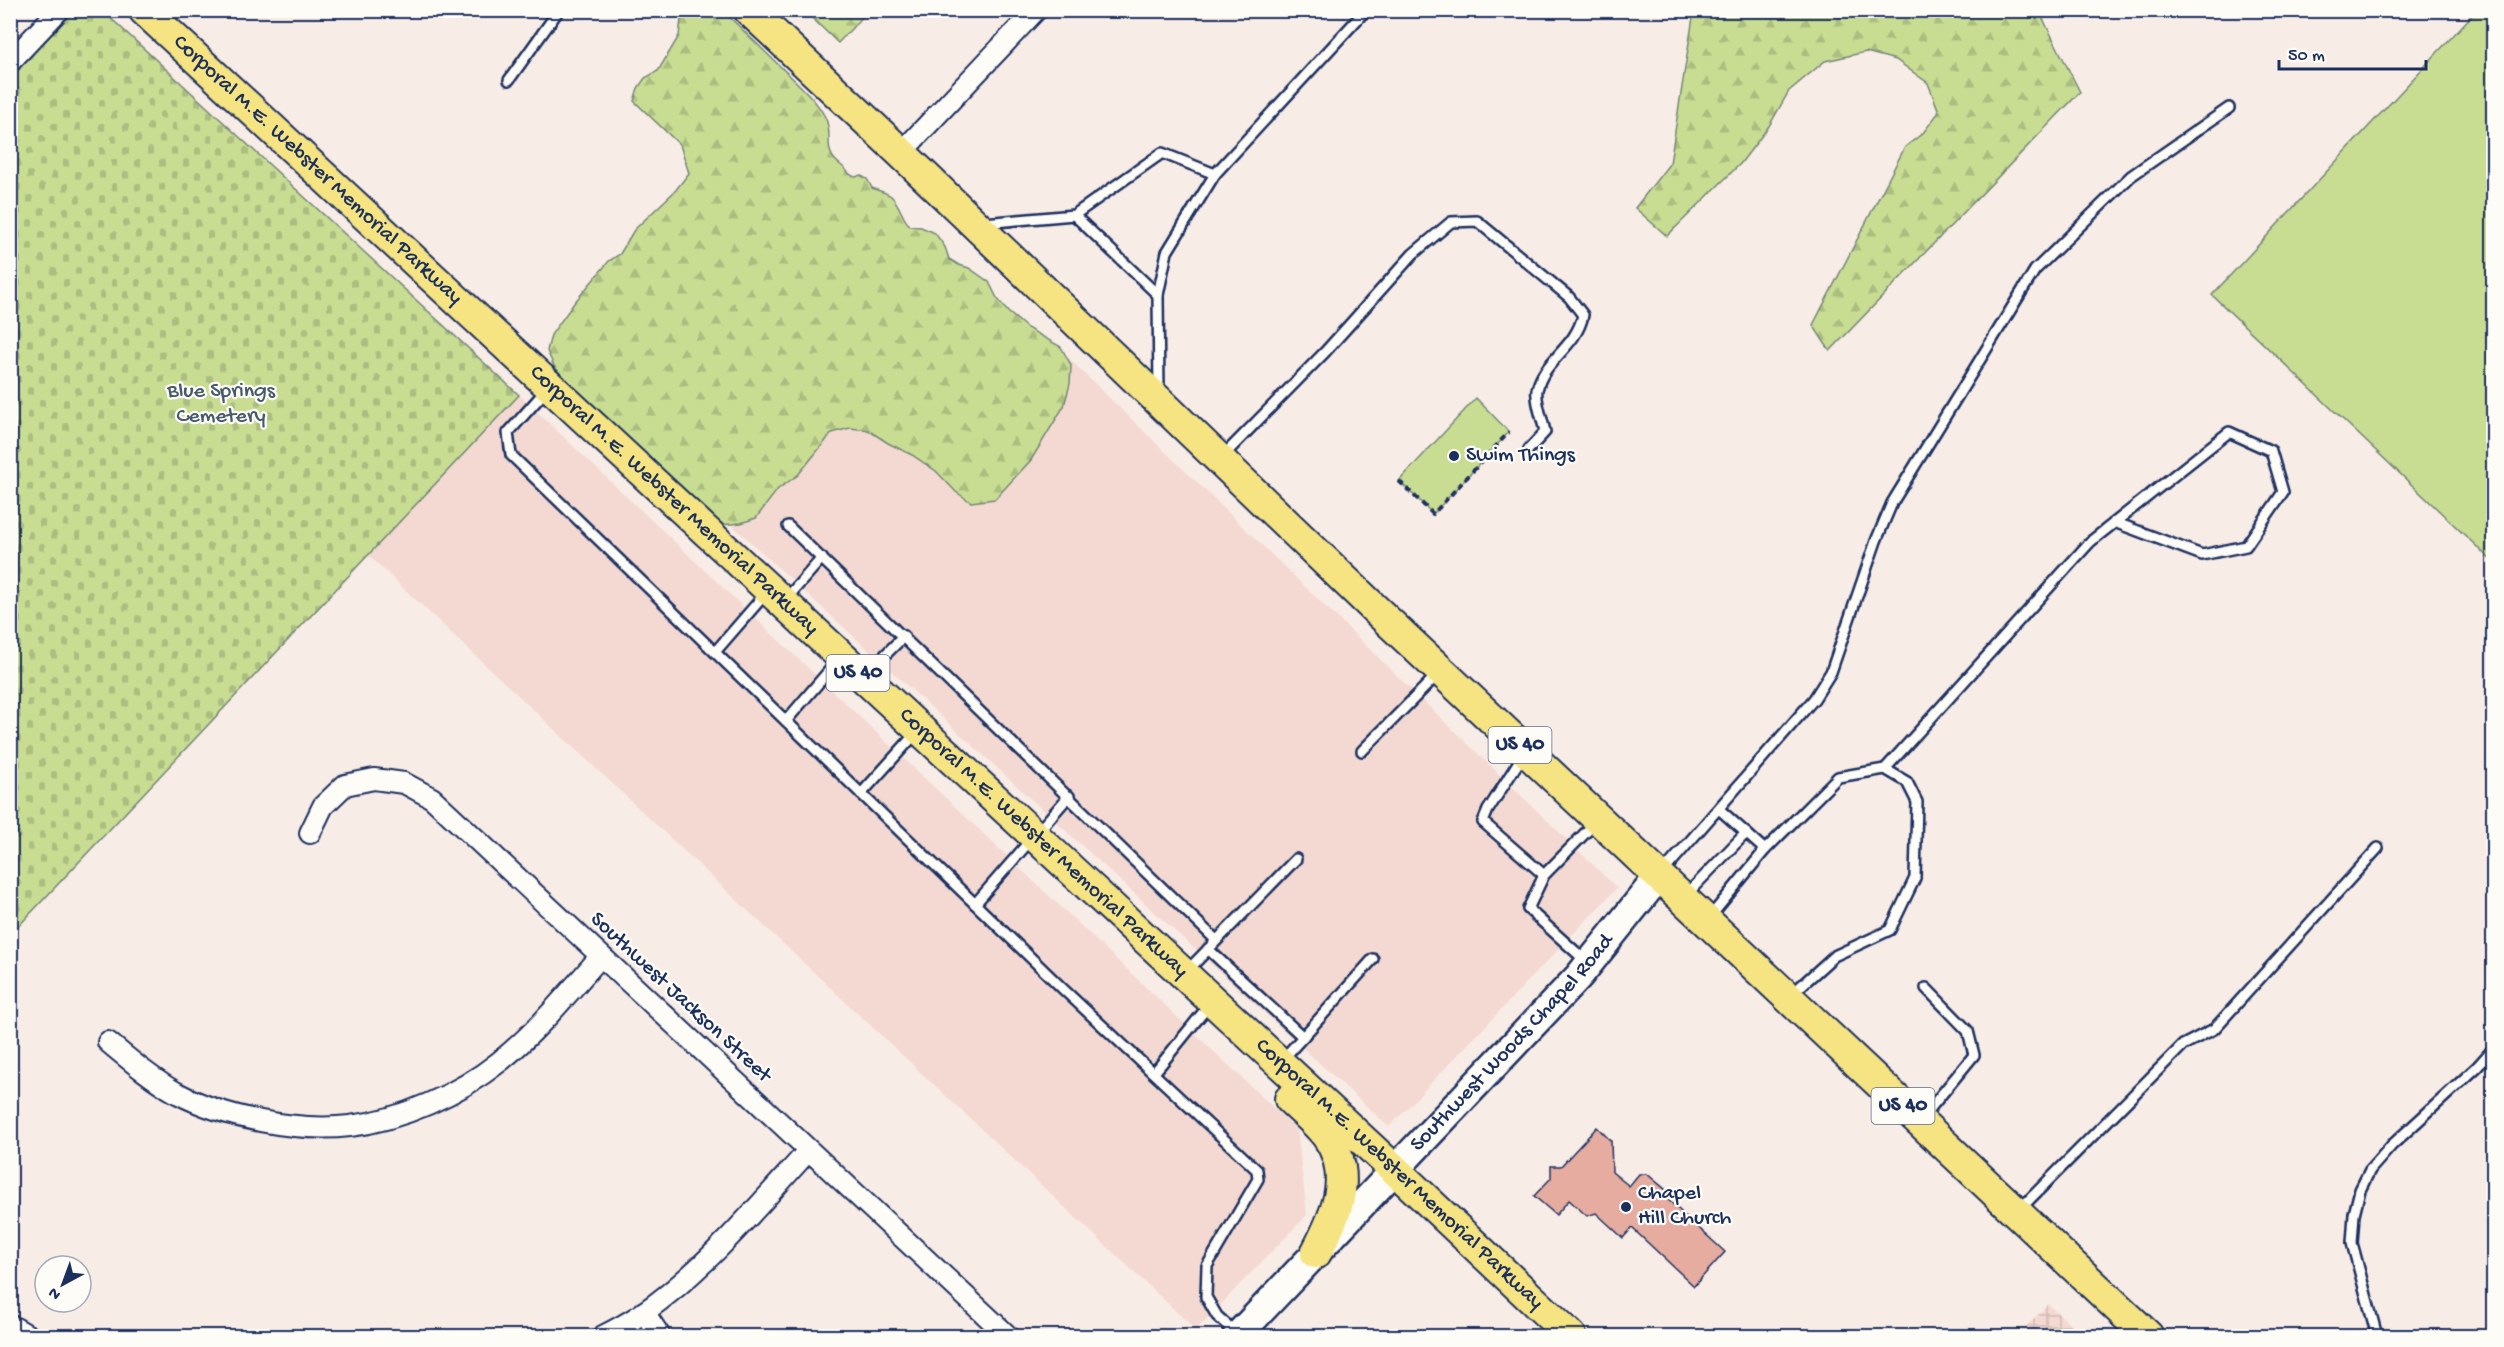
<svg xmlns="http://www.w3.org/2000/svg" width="2504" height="1347" font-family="'Gochi Hand',sans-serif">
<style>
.built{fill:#f3d9d1}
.industrial{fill:url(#industrial-grid)}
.green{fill:#c8dd92;stroke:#728678;stroke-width:1.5}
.forest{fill:url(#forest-firs);stroke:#728678;stroke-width:1.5}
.cemetery{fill:url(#cemetery-stones);stroke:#728678;stroke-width:1.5}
.building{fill:#e6aca0;stroke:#1b2f5e;stroke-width:1.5}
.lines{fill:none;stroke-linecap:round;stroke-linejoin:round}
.lane-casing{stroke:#1b2f5e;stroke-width:14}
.street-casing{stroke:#1b2f5e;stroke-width:24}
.secondary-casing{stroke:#1b2f5e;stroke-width:32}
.primary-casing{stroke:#1b2f5e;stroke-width:34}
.path{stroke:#1b2f5e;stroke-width:4;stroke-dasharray:6 4.5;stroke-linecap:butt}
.lane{stroke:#fdfcf7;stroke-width:9}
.street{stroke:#fdfcf7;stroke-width:20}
.secondary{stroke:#fdfcf7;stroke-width:27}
.primary{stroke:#f6e381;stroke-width:30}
.poi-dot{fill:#1b2f5e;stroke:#fdfcf7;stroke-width:2}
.labels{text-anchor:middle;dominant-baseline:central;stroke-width:4.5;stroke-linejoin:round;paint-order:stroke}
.shield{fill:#fdfcf7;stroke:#5f6c8c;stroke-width:1.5}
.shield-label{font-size:21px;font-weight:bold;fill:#1b2f5e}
.street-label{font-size:22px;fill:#1b2f5e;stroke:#fdfcf7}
.park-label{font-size:22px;fill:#465a6b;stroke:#fdfcf7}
.poi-label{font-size:22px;fill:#1b2f5e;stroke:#fdfcf7;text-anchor:start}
</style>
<defs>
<pattern id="industrial-grid" width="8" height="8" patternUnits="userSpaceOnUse" patternTransform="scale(1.5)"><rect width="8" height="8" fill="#f3d9d1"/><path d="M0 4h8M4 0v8" fill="none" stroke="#d0bbb6"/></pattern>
<pattern id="forest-firs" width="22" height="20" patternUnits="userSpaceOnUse" patternTransform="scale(1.5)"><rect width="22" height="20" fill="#c8dd92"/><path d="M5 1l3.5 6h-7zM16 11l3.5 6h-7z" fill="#abbe80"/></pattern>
<pattern id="cemetery-stones" width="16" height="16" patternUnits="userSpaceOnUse" patternTransform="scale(1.5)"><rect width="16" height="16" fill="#c8dd92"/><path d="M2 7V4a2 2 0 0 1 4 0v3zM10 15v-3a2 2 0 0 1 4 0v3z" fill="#abbe80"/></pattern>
</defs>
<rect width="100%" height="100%" fill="#f8ece6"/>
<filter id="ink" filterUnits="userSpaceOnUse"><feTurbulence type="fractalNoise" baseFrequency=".0167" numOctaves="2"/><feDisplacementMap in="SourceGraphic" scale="12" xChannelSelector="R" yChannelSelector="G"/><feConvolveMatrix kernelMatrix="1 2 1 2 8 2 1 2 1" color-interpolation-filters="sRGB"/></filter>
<g filter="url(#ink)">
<g class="built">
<path d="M 1066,356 L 1617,888 L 1389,1127 L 731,524 L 741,523 L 767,502 L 778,489 L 798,475 L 832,433 L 850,428 L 868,430 L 888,443 L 912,455 L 936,471 L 956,492 L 1070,384 L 1071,366 Z"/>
<path d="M 519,395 L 1297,1130 L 1307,1215 L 1196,1330 L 368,555 Z"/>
</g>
<path class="industrial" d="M 2048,1304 L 2083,1336 L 2017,1336 Z"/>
<g class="green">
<path d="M 2476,11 L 2494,11 L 2493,562 L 2212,295 Z"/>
<path d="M 1476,398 L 1509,432 L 1433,514 L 1399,481 Z"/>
</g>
<g class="forest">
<path d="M 722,10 C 742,29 762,49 782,68 C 797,83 815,98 825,117 C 835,136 820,151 842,166 C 847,170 849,176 856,177 L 860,175 L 867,179 L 872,188 C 878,191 886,192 891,196 C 900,204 901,217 910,226 L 921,227 L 935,233 L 945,247 L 949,259 L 959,265 L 969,268 L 989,282 L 997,298 L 1008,312 L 1027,328 L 1061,347 L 1071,365 L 1070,384 L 1064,406 L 1031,460 L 995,499 L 971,502 L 956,492 L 936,471 L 912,455 L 888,443 L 868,430 L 850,428 L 832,433 L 798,475 L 778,489 L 756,518 L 741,523 L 721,525 L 567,382 L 554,366 L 547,351 L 551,335 L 574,303 L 609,261 L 620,254 L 634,230 L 675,191 L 689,173 L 680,145 L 634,101 L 638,88 L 645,78 L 658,71 L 679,36 L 682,11 Z"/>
<path d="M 805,11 L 868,11 L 838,43 Z"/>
<path d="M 1694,11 L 2039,11 L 2080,92 L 1830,351 L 1813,325 L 1905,147 L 1923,133 L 1939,112 L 1928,83 L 1896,60 L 1866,52 L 1825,61 L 1789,91 L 1769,126 L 1741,163 L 1667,236 L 1635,208 L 1670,163 Z"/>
</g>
<path class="cemetery" d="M 74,11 L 103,11 L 519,395 L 11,934 L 11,77 Z"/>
<path class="building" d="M 1597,1127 L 1611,1141 L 1612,1172 L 1629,1186 L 1639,1174 L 1647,1174 L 1666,1190 L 1667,1199 L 1725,1252 L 1694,1286 L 1632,1228 L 1623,1238 L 1596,1213 L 1587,1216 L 1569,1200 L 1556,1215 L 1534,1196 L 1551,1178 L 1551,1166 L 1561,1166 Z"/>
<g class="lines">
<g class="lane-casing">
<g id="lane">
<path d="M 509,80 L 559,10"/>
<path d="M 1074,215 L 1158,295"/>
<path d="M 984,223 L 1074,215 L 1162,153 L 1215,174"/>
<path d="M 547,389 L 508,433 L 511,455 L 1063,989 L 1257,1170 L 1258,1179 L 1207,1266 L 1206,1297 L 1217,1316 L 1236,1333"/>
<path d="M 1159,393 L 1158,295 L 1167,252 L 1215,174 L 1366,10"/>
<path d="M 1223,456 L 1325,352 L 1413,254 L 1451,222 L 1477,221 L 1569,297 L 1583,315 C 1576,348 1544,359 1537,390 C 1535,402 1543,420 1545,432 L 1529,449"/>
<path d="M 788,526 L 1216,940"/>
<path d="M 786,599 L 822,558"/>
<path d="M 715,652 L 766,593"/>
<path d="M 865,675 L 904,636"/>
<path d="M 786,721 L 839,659"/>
<path d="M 1362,751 L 1437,675"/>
<path d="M 1523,755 L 1488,810 L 1483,822 L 1544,875"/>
<path d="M 1885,769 L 2090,542 L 2229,432 L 2271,451 L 2283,492 L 2246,546 L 2202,555 L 2114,522"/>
<path d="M 861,794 L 918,731"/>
<path d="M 1719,809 L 1765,850"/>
<path d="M 1663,872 L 1814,699 L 1831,672 L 1876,541 L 1892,503 L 2035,270 L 2131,176 L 2229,108"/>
<path d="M 1685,896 L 1746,833"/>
<path d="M 975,904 L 1069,796"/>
<path d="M 1710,917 L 1765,850 L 1838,777 L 1885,769 L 1907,782 L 1917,802 L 1915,878 L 1890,930 L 1834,956 L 1792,994"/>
<path d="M 1208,949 L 1303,1037"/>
<path d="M 1587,962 L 1528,909 L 1544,875 L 1595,823"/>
<path d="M 1187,971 L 1296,859"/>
<path d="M 1283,1059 L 1373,959"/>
<path d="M 1154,1073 L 1209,1005"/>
<path d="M 1923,1117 L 1974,1055 L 1968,1031 L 1926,988"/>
<path d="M 2020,1209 L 2183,1045 L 2214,1029 L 2378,848"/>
<path d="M 2377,1336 L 2352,1243 L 2354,1214 L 2360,1190 L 2370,1170 L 2392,1145 L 2477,1067 L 2494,1048"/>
</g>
</g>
<g class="street-casing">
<g id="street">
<path d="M 10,62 L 59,10"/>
<path d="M 901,153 L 1036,10"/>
<path d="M 310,833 L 323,806 L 345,785 L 374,779 L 404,783 L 432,798 L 1008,1336"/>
<path d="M 108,1042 C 130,1060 152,1079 177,1093 C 225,1118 296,1132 350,1126 C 401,1120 459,1094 499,1062 C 537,1032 568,993 600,957"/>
<path d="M 644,1312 L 660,1336"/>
<path d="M 10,1325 L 29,1336"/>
<path d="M 603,1336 C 617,1329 631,1321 643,1313 C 706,1269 757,1207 808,1151"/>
</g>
</g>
<g class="secondary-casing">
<g id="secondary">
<path id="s1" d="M 1237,1336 L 1579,976 L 1659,876"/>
</g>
</g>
<g class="primary-casing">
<g id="primary">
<path id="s2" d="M 144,10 L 1395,1170 L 1571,1336"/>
<path d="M 749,10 L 901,153 L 1376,610 L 2148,1336"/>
<path d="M 1290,1099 C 1303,1112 1319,1124 1329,1139 C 1354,1178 1335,1217 1316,1253"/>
</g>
</g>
<path class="path" d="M 1399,481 L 1433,514 L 1509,432"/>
<use href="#lane" class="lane"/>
<use href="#street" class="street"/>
<use href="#secondary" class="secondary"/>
<use href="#primary" class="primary"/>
</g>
</g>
<g class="poi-dot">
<circle cx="1454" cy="456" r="6"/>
<circle cx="1626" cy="1207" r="6"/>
</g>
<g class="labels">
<g class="shield">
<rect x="826.5" y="655" width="63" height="36" rx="4.5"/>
<rect x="1488.5" y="727" width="63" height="36" rx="4.5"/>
<rect x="1871.5" y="1088" width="63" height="36" rx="4.5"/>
</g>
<g class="shield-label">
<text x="858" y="673">US 40</text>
<text x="1520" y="745">US 40</text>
<text x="1903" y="1106">US 40</text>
</g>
<g class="street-label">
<text stroke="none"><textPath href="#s2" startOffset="236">Corporal M.E. Webster Memorial Parkway</textPath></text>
<text stroke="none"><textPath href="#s2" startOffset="722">Corporal M.E. Webster Memorial Parkway</textPath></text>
<text stroke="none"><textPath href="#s2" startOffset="1226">Corporal M.E. Webster Memorial Parkway</textPath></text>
<text transform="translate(680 998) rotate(43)">Southwest Jackson Street</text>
<text stroke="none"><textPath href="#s1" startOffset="402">Southwest Woods Chapel Road</textPath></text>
<text stroke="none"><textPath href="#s2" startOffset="1712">Corporal M.E. Webster Memorial Parkway</textPath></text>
</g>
<g class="park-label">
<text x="221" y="392">Blue Springs<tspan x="221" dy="25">Cemetery</tspan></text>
</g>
<g class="poi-label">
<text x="1466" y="456">Swim Things</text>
<text x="1638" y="1194">Chapel<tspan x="1638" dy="25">Hill Church</tspan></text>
</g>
</g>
<rect width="2504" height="1347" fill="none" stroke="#fdfcf7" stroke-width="36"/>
<rect x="18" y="18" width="2468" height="1311" fill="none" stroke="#1b2f5e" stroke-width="2" filter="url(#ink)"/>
<g transform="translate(63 1284) rotate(221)"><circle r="28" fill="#fdfcf7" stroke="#a3aaba" stroke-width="1.5"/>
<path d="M0-4.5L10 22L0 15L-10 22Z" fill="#1b2f5e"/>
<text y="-9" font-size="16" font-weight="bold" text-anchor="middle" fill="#1b2f5e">N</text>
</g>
<path d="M2279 60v9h147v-9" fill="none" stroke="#1b2f5e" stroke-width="3"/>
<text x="2288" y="60" font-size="18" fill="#1b2f5e" stroke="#fdfcf7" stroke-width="4.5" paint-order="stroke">50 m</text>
</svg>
